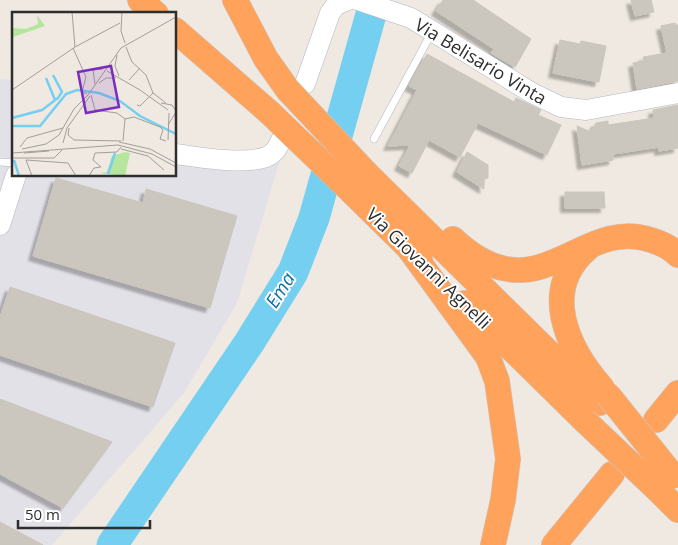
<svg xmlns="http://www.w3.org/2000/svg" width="678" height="545" font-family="'Open Sans',sans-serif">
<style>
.industrial{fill:#e3e1e8}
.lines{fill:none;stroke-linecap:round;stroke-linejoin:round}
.river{stroke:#75cff0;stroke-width:31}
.building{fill:#cbc7bf;stroke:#cbc5ba;filter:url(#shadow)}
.lane-casing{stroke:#b4b7c1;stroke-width:8}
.secondary-casing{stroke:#b4b7c1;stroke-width:21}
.highway-casing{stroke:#c9c9c9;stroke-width:26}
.lane{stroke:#fff;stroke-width:7}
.secondary{stroke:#fff;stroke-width:20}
.highway{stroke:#ffa35c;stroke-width:25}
.highway-bridge-casing{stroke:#c9c9c9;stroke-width:26;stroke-linecap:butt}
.highway-bridge{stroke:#ffa35c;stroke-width:25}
.labels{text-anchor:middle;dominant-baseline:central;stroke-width:4;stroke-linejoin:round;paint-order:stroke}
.street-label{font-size:18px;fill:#2e2e2e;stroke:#fff}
.water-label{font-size:19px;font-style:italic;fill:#0d6fa3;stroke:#fff}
.inset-river{fill:none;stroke:#75cff0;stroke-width:2.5}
.inset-road{fill:none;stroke:#a29e99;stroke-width:1}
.view{fill:#7b2cbf;fill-opacity:0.15;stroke:#7b2cbf;stroke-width:2.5}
.inset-edge{fill:none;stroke:#2e2e2e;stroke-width:2.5}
</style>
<defs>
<filter id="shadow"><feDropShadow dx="-4.5" dy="4.5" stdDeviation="1" flood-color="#0004"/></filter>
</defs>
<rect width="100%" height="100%" fill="#efe9e1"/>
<path class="industrial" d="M 0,79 L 14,80 L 14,175 L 175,175 L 175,144 L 281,157 L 237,303 L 184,393 L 52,545 L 0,545 Z"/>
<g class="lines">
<path class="river" d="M 112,545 L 249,343 L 293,272 L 314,218 L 375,0"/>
</g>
<g class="building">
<path d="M 443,0 L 473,0 L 531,39 L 515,67 L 491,53 L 494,49 L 436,11 Z"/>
<path d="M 631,0 L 651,0 L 654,12 L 635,16 Z"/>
<path d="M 675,23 L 675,25 L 678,25 L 678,81 L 637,89 L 633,63 L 644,61 L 643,57 L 667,53 L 661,26 Z"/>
<path d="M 560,40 L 580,44 L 581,41 L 606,46 L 599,82 L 553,73 Z"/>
<path d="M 427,54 L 514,102 L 516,98 L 541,110 L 538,115 L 561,125 L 547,155 L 478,123 L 460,157 L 429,140 L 412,173 L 399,166 L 410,145 L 388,146 L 417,90 L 409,86 Z"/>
<path d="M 678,105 L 678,148 L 659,151 L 659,147 L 613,154 L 613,160 L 582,165 L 577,126 L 591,132 L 596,123 L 608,121 L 608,125 L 654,118 L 653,110 Z"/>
<path d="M 467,152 L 488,165 L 488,178 L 484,179 L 484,189 L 457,172 Z"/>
<path d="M 56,178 L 143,203 L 146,189 L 237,216 L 210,308 L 33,256 Z"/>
<path d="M 565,192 L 604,192 L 605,208 L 565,208 Z"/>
<path d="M 10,287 L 175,343 L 153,407 L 0,355 L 0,317 Z"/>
<path d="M 0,399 L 112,442 L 63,508 L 0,474 Z"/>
<path d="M 0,522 L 43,545 L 0,545 Z"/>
</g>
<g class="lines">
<g class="lane-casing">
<g id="lane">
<path d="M 374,139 L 432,32"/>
<path d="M 0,162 L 14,163"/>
</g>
</g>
<g class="secondary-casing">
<g id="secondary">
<path d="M 358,0 L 411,18 L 532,93 L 561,107 L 586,110 L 678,93"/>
<path d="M 305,84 L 330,13 L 336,5 L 348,0"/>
<path d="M 175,154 C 200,157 242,165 266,157 C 274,154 278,148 281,140"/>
<path d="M 0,225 L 16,175"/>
</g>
</g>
<g class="highway-casing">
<g id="highway">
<path d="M 140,0 L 156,14"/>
<path d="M 235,0 L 266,59 L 288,90"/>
<path d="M 175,30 L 270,113"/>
<path d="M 367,174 L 600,403"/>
<path d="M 352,192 L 420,259"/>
<path d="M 453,239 C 475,260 504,276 536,268 C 576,258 607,225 651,240 C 661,243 671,248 678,255"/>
<path d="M 408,247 L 488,357 L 497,381 L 508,459 L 503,500 L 493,545"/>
<path d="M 588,248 C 539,289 567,348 602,388"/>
<path d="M 465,303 L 584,420"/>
<path d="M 656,420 L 678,393"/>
<path d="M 659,491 L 678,510"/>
<path d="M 554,545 L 612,474"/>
</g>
</g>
<use href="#lane" class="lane"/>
<use href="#secondary" class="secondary"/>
<use href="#highway" class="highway"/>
<g class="highway-bridge-casing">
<g id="highway-bridge">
<path d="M 288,90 L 367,174"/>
<path d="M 270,113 L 352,192"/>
<path d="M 608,395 L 673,476"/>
<path d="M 584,420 L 659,491"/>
</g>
</g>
<use href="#highway-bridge" class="highway-bridge"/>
</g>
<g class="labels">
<g class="street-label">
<text transform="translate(481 61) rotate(31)">Via Belisario Vinta</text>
<text transform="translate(429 268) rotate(44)">Via Giovanni Agnelli</text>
</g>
<g class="water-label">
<text transform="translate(280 290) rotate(-58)">Ema</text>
</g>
</g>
<g transform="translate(12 12)">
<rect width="164" height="164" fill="#efe9e1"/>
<path d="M 25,3 L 33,14 L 1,25 L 0,31 L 0,16 L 14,17 L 26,12 ZM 113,140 L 118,141 L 113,164 L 87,161 L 95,160 L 100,144 Z" fill="#b6e59e"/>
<path class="inset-river" d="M 34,66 L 43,88M 0,106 L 30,98 L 46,86 L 50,80 L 41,63M 0,114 L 28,114 L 54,82 L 65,78 L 87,81 L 108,89 L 128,104 L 164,122M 2,148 L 7,164M 96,162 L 103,141"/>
<path class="inset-road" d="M 60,0 L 63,35M 110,0 L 109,19 L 113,31M 114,35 L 120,50 L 134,63 L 141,81 L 154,91M 61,36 L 74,65 L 70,80 L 75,82M 105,43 L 103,54 L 107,64M 95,59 L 128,78M 117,68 L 128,56M 87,71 L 94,66 L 104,66M 83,72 L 81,58 L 91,57M 0,78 L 63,35 L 108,11M 128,78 L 156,98M 79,83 L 83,98 L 105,101 L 113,107 L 111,129M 149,91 L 160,93 L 164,99M 125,93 L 128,94 L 141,81M 113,107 L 122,105 L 148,115 L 151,118 L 148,127 L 154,129M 156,113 L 164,100M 57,116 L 56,123 L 62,128 L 109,129M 156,128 L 157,101M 107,130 L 138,137 L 164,151M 51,131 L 55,116 L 78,84M 8,135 L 15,126 L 51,116M 10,137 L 34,132 L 47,123 L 62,97 L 76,83 L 109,36 L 164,5M 109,137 L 136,144 L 152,158M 0,141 L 106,133 L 140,142 L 164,155M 12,141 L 37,139M 0,146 L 42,146 L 50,138M 20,164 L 14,148 L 56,151 L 64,164M 77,164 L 82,156 L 89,155 L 81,148 L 83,141 L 105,140 L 109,135"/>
<path class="view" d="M 99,54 L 107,95 L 74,101 L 66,60 Z"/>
<rect width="164" height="164" class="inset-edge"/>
</g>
<path d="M18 520v8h132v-8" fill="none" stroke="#2e2e2e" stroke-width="2.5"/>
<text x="25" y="520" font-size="15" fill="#2e2e2e" stroke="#ffffff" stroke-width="4" paint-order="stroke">50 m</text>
</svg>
